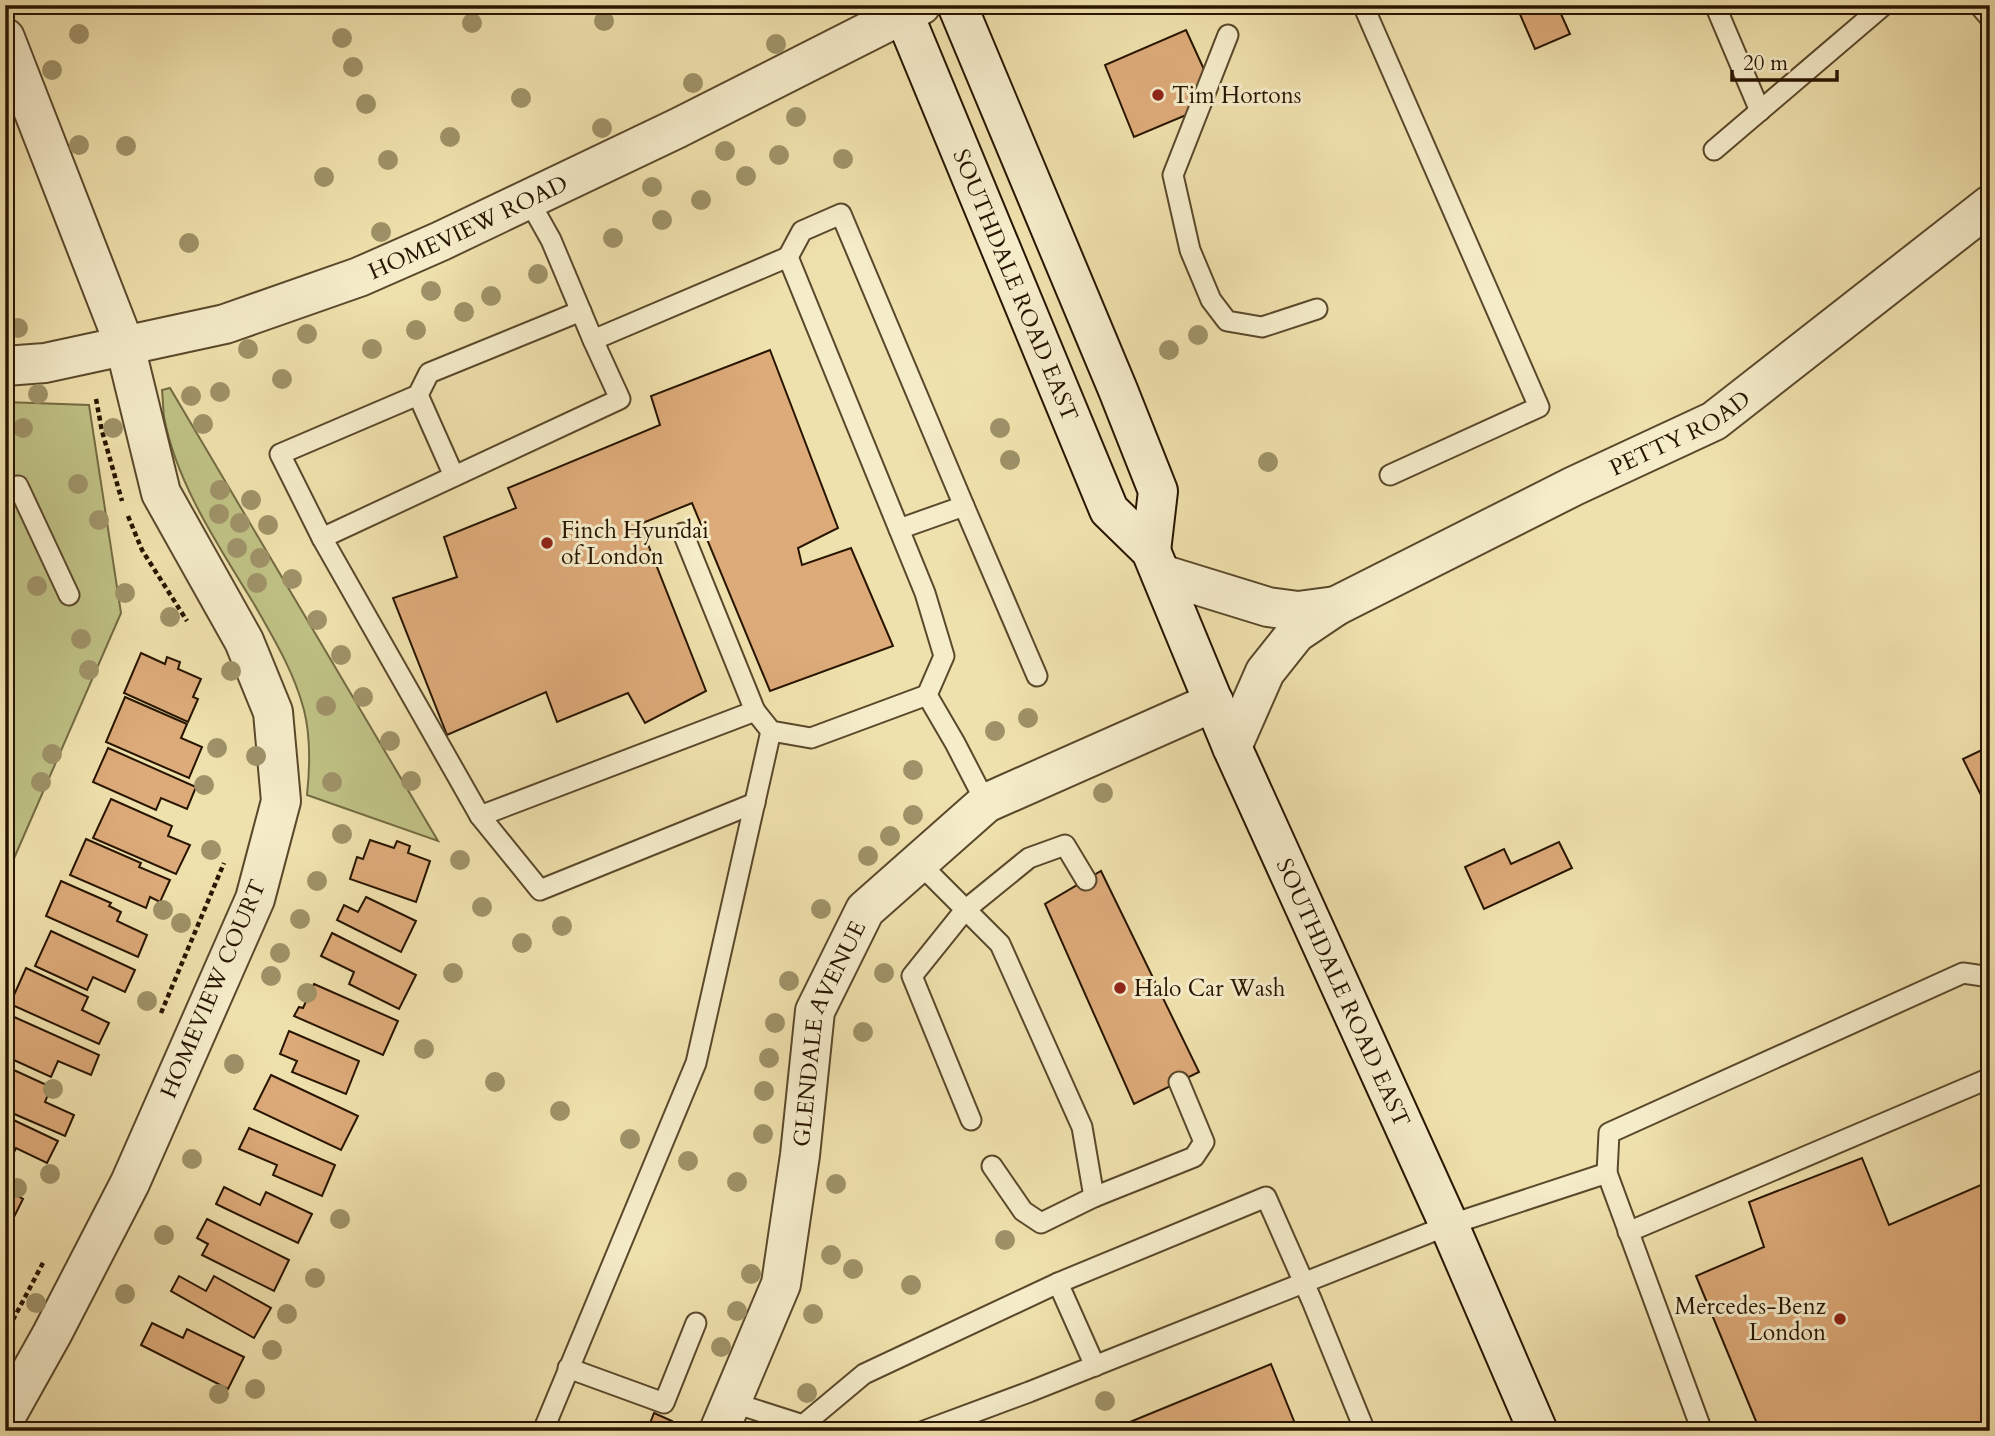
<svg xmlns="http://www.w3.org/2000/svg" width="1995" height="1436" font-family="Cardo,serif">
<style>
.green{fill:#bfc185;stroke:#746b42;stroke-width:2}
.building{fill:#ddaa79;stroke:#281500;stroke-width:2}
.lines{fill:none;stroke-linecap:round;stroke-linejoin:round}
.service-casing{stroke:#5a482b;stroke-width:23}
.minor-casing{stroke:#5a482b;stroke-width:42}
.tertiary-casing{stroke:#5a482b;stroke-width:42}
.secondary-casing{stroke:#281500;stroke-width:42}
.path{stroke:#281500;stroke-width:4.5;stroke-dasharray:5 3.5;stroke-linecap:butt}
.service{stroke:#f5ecca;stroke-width:19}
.minor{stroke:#f5ecca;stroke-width:38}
.tertiary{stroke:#f5ecca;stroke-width:38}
.secondary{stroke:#f5ecca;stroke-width:38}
.tree{fill:#9f9268}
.poi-dot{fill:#8f2418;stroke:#f5ecca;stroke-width:2.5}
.labels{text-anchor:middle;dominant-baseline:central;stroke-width:6;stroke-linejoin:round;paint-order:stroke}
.poi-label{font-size:23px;fill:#281500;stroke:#f5ecca;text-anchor:start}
.street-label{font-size:23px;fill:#281500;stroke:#f5ecca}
</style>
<rect width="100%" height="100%" fill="#efe1ad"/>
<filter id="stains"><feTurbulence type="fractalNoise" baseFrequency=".00286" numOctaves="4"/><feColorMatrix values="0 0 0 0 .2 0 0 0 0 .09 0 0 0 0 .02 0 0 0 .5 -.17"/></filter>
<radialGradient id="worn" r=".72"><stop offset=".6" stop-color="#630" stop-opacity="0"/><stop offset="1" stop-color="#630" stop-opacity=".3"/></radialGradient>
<g class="green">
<path d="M 170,388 L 438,841 L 307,795 C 310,767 311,738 304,710 C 294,672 274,639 254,604 C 220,548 176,483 164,417 C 163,408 163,399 162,390 Z"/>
<path d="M 5,402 L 89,405 L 121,613 L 5,879 Z"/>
</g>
<g class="building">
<path d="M 1516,5 L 1557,5 L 1570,34 L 1535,49 Z"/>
<path d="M 1186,30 L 1207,76 L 1191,113 L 1134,137 L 1105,65 Z"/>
<path d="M 770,350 L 838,528 L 798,548 L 802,565 L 851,548 L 893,646 L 770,691 L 692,503 L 640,524 L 706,691 L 645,723 L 628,693 L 557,722 L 546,692 L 447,735 L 393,598 L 457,577 L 444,537 L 516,508 L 508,488 L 660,425 L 651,396 Z"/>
<path d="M 141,653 L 165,664 L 167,657 L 180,662 L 178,669 L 201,679 L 193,697 L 198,699 L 188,722 L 124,693 Z"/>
<path d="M 125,697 L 187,724 L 181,738 L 202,747 L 189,778 L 106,742 Z"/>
<path d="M 1990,746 L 1990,813 L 1963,759 Z"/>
<path d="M 108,748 L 196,787 L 187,809 L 161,798 L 156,810 L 93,782 Z"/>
<path d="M 111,799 L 172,826 L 168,836 L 190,845 L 176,874 L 93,838 Z"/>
<path d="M 86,839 L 141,863 L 139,867 L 170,880 L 160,902 L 150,897 L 146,908 L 70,875 Z"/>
<path d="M 370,840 L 394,848 L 397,841 L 410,846 L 408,853 L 430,861 L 416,902 L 350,879 L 357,857 L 363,859 Z"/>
<path d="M 1559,842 L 1572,868 L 1484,909 L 1465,867 L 1504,849 L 1511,864 Z"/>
<path d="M 1101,871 L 1199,1072 L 1134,1104 L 1045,904 Z"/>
<path d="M 61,881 L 111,903 L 109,906 L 121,912 L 117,921 L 147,935 L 138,957 L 46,916 Z"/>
<path d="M 366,897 L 416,921 L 401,952 L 337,920 L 344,905 L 358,912 Z"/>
<path d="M 51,931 L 135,970 L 125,992 L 93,977 L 87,990 L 35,966 Z"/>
<path d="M 332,933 L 416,975 L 399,1009 L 349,984 L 354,972 L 321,956 Z"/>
<path d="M 26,968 L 88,997 L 82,1010 L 109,1023 L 99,1044 L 10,1004 Z"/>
<path d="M 314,984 L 398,1021 L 383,1055 L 294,1016 L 299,1007 L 303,1008 Z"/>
<path d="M 12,1016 L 99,1055 L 91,1075 L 58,1061 L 51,1077 L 5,1056 L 5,1031 Z"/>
<path d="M 289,1031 L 359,1061 L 346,1094 L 292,1072 L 297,1061 L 280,1054 Z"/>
<path d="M 5,1066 L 51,1087 L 45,1102 L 74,1115 L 65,1136 L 5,1110 Z"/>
<path d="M 271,1075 L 358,1116 L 341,1150 L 254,1109 Z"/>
<path d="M 5,1116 L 58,1141 L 47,1163 L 16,1148 L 11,1159 L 5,1156 Z"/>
<path d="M 249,1128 L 335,1165 L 322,1196 L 273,1175 L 277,1165 L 239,1149 Z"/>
<path d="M 1862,1158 L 1889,1225 L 1990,1181 L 1990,1431 L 1760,1431 L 1696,1276 L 1764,1247 L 1749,1202 Z"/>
<path d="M 224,1187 L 260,1205 L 266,1192 L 312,1214 L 298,1243 L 216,1204 Z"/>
<path d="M 5,1189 L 23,1199 L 13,1219 L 5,1215 Z"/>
<path d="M 207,1219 L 289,1260 L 274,1291 L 202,1255 L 208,1244 L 197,1238 Z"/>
<path d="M 179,1276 L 206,1291 L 214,1276 L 271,1308 L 254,1338 L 171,1291 Z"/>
<path d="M 152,1323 L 183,1338 L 187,1329 L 244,1357 L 228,1389 L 141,1345 Z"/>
<path d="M 1271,1364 L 1298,1431 L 1108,1431 Z"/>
<path d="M 654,1413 L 672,1421 L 668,1431 L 647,1431 Z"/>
</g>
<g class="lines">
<g class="service-casing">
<g id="service">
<path d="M 1363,5 L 1539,407 L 1390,475"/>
<path d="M 1715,5 L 1760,111"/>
<path d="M 1979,5 L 1990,18"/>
<path d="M 1228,35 L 1173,175 L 1190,250 L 1211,300 L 1227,321 L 1262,327 L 1317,309"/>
<path d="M 1714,150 L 1884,5"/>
<path d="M 528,199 L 551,240 L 593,340 L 788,257 L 925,593 L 944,656 L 927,695 L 955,743 L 986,803"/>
<path d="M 788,257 L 802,231 L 841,214 L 964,506 L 899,529"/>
<path d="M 581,311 L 429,373 L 418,395 L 280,454 L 322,538 L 620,399 L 593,340"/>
<path d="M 418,395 L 454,476"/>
<path d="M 5,487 L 18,486 L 69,595"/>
<path d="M 964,506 L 1037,676"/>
<path d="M 683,533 L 755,711"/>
<path d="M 322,538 L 480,816 L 755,711 L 771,731 L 811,738 L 927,695"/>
<path d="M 480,816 L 540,890 L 755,803"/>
<path d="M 918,862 L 1000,944 L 1082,1127 L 1094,1197"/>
<path d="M 971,1120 L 912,976 L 965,910 L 1029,858 L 1065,845 L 1086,880"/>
<path d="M 992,1166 L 1023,1211 L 1041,1223 L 1094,1197 L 1194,1157 L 1204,1142 L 1179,1082"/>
<path d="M 1607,1173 L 1609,1133 L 1963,973 L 1990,977"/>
<path d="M 1628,1232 L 1990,1078"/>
<path d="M 1058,1283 L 1095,1366"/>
<path d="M 568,1368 L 664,1403 L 696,1323"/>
<path d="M 731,1402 L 803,1425"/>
<path d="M 803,1425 L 864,1374 L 1058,1283 L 1266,1197 L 1312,1301 L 1365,1431"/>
<path d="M 543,1431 L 696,1063 L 771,731"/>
<path d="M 924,1431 L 1029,1392 L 1449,1225 L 1607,1173 L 1702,1431"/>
</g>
</g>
<g class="minor-casing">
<g id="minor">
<path d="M 5,38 L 125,346 L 161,493 L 244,641 L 273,712 L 281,801 L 255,899 L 130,1183 L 52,1334 L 5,1418"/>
<path d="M 1161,574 L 1268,607 L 1298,611 L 1336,606"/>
<path id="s1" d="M 1232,747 L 1265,672 L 1296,633 L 1336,606 L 1574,486 L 1714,421 L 1990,205"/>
<path id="s2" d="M 719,1431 L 781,1284 L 800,1155 L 815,1011 L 865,910 L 986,803 L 1214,702"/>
</g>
</g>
<g class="tertiary-casing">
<g id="tertiary">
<path id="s3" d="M 5,366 L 45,363 L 225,324 L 359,277 L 441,241 L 678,128 L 921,5"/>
</g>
</g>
<g class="secondary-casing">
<g id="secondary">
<path id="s4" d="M 900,5 L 1109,510 L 1151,551 L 1232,747 L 1449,1225 L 1538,1431"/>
<path d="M 957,5 L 1118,390 L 1158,491 L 1151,551"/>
</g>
</g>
<g class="path">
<path d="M 96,399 L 102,431 L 122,501"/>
<path d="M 128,516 L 142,550 L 187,621"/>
<path d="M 161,1013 L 224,863"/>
<path d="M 5,1335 L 44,1261"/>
</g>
<use href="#service" class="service"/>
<use href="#minor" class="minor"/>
<use href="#tertiary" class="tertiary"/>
<use href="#secondary" class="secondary"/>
</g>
<g class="tree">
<circle cx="604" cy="21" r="10"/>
<circle cx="472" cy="23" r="10"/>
<circle cx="79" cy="34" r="10"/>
<circle cx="342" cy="38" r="10"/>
<circle cx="776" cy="44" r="10"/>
<circle cx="353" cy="67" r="10"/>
<circle cx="52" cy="70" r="10"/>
<circle cx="693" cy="83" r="10"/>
<circle cx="521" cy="98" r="10"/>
<circle cx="366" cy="104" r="10"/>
<circle cx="796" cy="117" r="10"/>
<circle cx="602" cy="128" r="10"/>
<circle cx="450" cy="137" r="10"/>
<circle cx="79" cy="145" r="10"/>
<circle cx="126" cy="146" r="10"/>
<circle cx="725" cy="151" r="10"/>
<circle cx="779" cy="155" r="10"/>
<circle cx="843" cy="159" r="10"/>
<circle cx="388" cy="160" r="10"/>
<circle cx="746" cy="176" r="10"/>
<circle cx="324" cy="177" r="10"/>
<circle cx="652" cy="187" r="10"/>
<circle cx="701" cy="200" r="10"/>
<circle cx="662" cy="220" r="10"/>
<circle cx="381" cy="232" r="10"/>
<circle cx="613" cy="238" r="10"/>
<circle cx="189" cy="243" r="10"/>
<circle cx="538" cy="274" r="10"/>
<circle cx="431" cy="291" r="10"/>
<circle cx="491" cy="296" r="10"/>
<circle cx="464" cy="312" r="10"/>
<circle cx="18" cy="328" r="10"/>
<circle cx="416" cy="330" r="10"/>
<circle cx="307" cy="334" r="10"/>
<circle cx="1198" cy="335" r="10"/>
<circle cx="248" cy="349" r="10"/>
<circle cx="372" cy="349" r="10"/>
<circle cx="1169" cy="350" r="10"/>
<circle cx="282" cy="379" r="10"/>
<circle cx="220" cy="392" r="10"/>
<circle cx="38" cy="394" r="10"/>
<circle cx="191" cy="396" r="10"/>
<circle cx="203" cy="424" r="10"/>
<circle cx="23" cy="428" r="10"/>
<circle cx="113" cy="428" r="10"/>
<circle cx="1000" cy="428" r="10"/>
<circle cx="1010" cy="460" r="10"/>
<circle cx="1268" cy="462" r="10"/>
<circle cx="78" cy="484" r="10"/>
<circle cx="220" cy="490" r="10"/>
<circle cx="251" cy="500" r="10"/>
<circle cx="219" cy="514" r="10"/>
<circle cx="99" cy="520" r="10"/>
<circle cx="240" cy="523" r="10"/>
<circle cx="268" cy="525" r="10"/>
<circle cx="237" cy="548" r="10"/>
<circle cx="260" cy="558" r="10"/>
<circle cx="292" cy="579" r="10"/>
<circle cx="257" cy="583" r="10"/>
<circle cx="37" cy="586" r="10"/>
<circle cx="125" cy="593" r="10"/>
<circle cx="170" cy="617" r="10"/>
<circle cx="317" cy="620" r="10"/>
<circle cx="81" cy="639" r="10"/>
<circle cx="341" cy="655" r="10"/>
<circle cx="89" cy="670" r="10"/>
<circle cx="231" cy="671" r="10"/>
<circle cx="363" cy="697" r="10"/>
<circle cx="326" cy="706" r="10"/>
<circle cx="1028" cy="718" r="10"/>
<circle cx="995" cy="731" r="10"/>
<circle cx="390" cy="741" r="10"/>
<circle cx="217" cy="748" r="10"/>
<circle cx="52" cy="754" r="10"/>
<circle cx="256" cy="756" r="10"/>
<circle cx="913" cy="770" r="10"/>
<circle cx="411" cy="781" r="10"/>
<circle cx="41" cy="782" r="10"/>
<circle cx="332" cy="782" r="10"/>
<circle cx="204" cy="785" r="10"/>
<circle cx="1103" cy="793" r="10"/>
<circle cx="913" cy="815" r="10"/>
<circle cx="342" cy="834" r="10"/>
<circle cx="890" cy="836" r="10"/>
<circle cx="211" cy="850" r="10"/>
<circle cx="868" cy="856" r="10"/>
<circle cx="460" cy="860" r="10"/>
<circle cx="317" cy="881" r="10"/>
<circle cx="482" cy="907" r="10"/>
<circle cx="821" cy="909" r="10"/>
<circle cx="163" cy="910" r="10"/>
<circle cx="300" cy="919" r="10"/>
<circle cx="181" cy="923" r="10"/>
<circle cx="562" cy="926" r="10"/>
<circle cx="522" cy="943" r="10"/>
<circle cx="280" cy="953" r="10"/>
<circle cx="453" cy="973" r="10"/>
<circle cx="884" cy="973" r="10"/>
<circle cx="271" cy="976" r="10"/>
<circle cx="789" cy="981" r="10"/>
<circle cx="307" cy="993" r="10"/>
<circle cx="147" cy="1001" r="10"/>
<circle cx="775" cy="1023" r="10"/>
<circle cx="863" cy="1032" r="10"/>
<circle cx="424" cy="1049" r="10"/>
<circle cx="769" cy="1058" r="10"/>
<circle cx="234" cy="1064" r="10"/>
<circle cx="495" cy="1082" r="10"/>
<circle cx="53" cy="1089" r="10"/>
<circle cx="764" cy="1091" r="10"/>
<circle cx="560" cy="1111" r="10"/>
<circle cx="763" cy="1134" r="10"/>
<circle cx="630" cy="1139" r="10"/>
<circle cx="192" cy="1159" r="10"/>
<circle cx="688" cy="1161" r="10"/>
<circle cx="50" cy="1174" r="10"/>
<circle cx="737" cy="1182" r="10"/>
<circle cx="836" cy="1184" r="10"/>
<circle cx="17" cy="1188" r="10"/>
<circle cx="340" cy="1219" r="10"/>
<circle cx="164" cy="1235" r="10"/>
<circle cx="1005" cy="1240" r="10"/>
<circle cx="831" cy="1255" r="10"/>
<circle cx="853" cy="1269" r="10"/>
<circle cx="751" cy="1274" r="10"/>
<circle cx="315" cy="1278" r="10"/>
<circle cx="911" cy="1285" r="10"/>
<circle cx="125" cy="1294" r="10"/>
<circle cx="36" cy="1303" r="10"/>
<circle cx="737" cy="1311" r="10"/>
<circle cx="287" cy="1314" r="10"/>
<circle cx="813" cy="1314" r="10"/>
<circle cx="721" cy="1347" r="10"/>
<circle cx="272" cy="1350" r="10"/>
<circle cx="255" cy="1389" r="10"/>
<circle cx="807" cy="1393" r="10"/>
<circle cx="219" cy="1394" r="10"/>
<circle cx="1105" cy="1401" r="10"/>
</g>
<g class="poi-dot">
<circle cx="1158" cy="95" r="7"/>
<circle cx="547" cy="543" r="7"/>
<circle cx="1120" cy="988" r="7"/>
<circle cx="1840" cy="1319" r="7"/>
</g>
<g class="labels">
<g class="poi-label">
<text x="1172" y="95">Tim Hortons</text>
<text x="561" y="530">Finch Hyundai<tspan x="561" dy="26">of London</tspan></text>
<text x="1134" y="988">Halo Car Wash</text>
<text x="1826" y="1306" text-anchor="end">Mercedes-Benz<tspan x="1826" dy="26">London</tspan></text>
</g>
<g class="street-label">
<text stroke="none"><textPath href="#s3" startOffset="486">HOMEVIEW ROAD</textPath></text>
<text stroke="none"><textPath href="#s4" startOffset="303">SOUTHDALE ROAD EAST</textPath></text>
<text stroke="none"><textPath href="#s1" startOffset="565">PETTY ROAD</textPath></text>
<text transform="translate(213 989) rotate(-67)">HOMEVIEW COURT</text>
<text stroke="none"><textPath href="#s4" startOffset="1087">SOUTHDALE ROAD EAST</textPath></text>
<text stroke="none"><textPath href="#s2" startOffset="416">GLENDALE AVENUE</textPath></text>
</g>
</g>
<rect width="1995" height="1436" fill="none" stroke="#efe1ad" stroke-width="28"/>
<rect x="7" y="7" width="1981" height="1422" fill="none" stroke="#281500" stroke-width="3.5"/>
<rect x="14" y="14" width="1967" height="1408" fill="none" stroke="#281500" stroke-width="2"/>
<path d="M1732 70v10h105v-10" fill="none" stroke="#281500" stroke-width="3.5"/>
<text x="1743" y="70" font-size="21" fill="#281500" stroke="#f5ecca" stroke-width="5" paint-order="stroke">20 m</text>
<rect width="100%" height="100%" filter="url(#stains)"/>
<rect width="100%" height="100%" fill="url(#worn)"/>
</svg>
